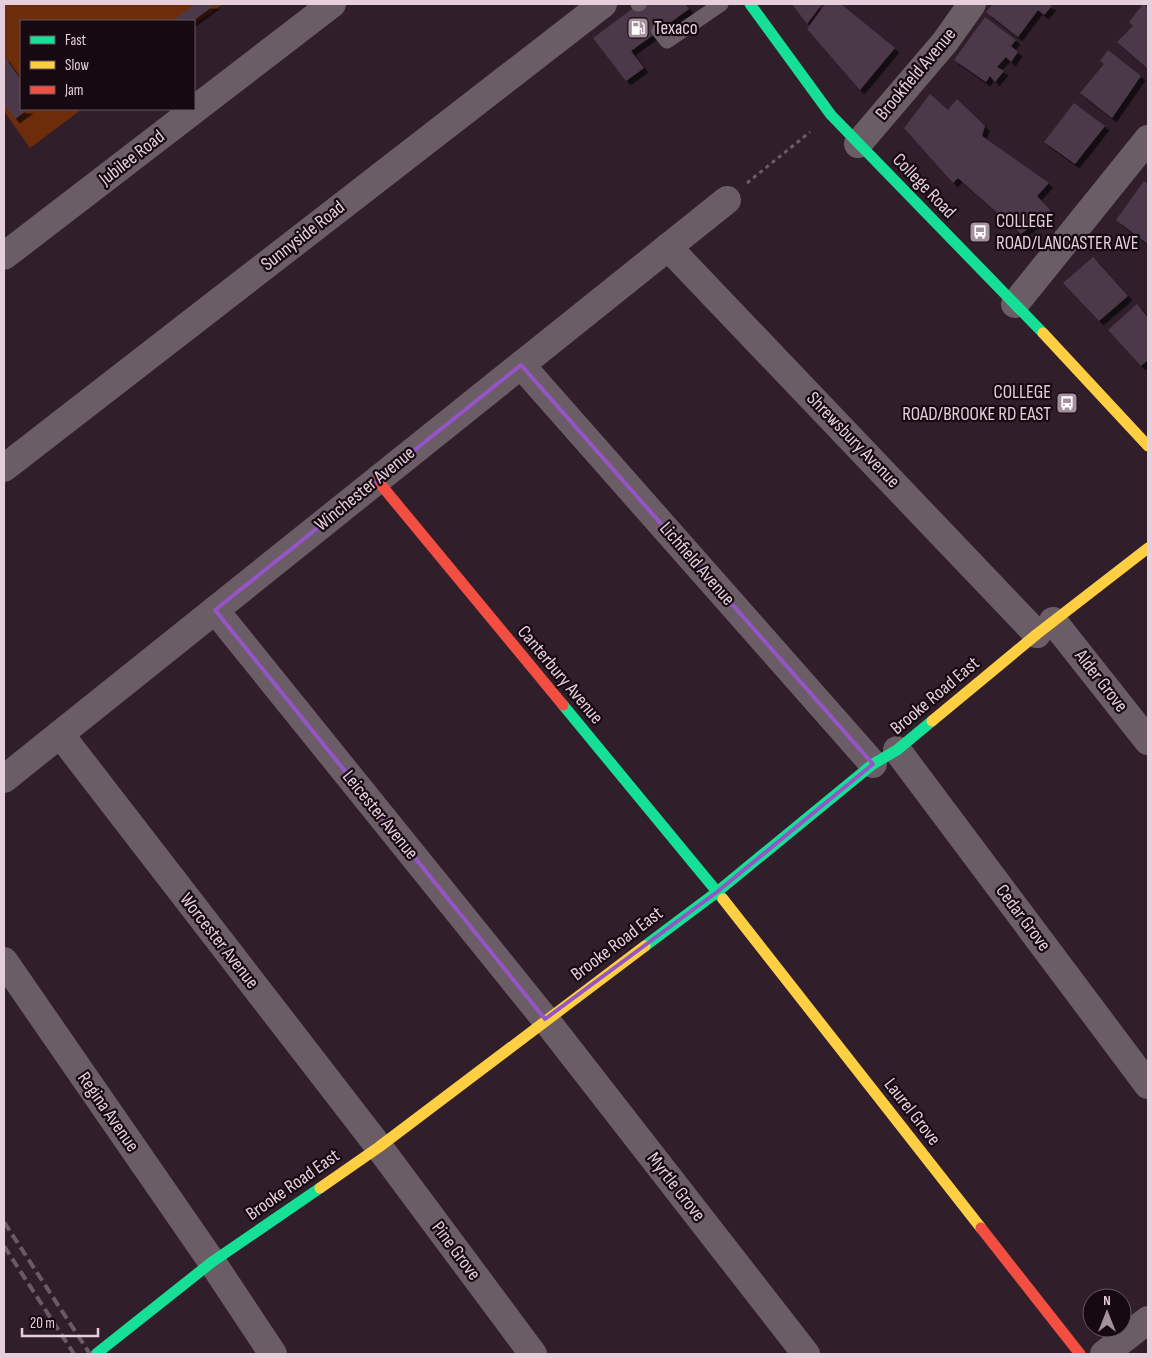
<svg xmlns="http://www.w3.org/2000/svg" width="1152" height="1358" font-family="'Sofia Sans Condensed',sans-serif">
<style>
.green{fill:#6d2d0b}
.building{fill:#4b3849;filter:url(#shadow)}
.lines{fill:none;stroke-linecap:round;stroke-linejoin:round}
.path{stroke:#6a5e65;stroke-width:3;stroke-dasharray:4 4;stroke-linecap:butt}
.lane{stroke:#6b5d65;stroke-width:15}
.street{stroke:#6b5d65;stroke-width:28}
.fast{stroke:#16e098;stroke-width:11}
.slow{stroke:#ffcf43;stroke-width:11}
.jam{stroke:#f24e42;stroke-width:11}
.rail{stroke:#685b63;stroke-width:4;stroke-dasharray:10 5;stroke-linecap:butt}
.marked{fill:none;stroke:#9555c6;stroke-width:4;stroke-linejoin:round}
.labels{text-anchor:middle;dominant-baseline:central;stroke-width:4.5;stroke-linejoin:round;paint-order:stroke}
.poi-label{font-size:19px;fill:#e4cfda;stroke:#160911;text-anchor:start}
.street-label{font-size:19px;fill:#e4cfda;stroke:#160911}
</style>
<defs>
<filter id="shadow"><feDropShadow dx="4.5" dy="4.5" stdDeviation="0" flood-color="#0009"/></filter>
</defs>
<rect width="100%" height="100%" fill="#301f2a"/>
<path class="green" d="M 4,4 L 223,4 L 194,25 L 194,21 L 21,21 L 21,109 L 82,109 L 30,148 L 4,111 Z"/>
<g class="building">
<path d="M 195,4 L 216,4 L 193,21 L 172,21 Z"/>
<path d="M 639,4 L 685,4 L 689,9 L 631,51 L 644,68 L 626,81 L 593,38 Z"/>
<path d="M 792,4 L 822,4 L 807,24 Z"/>
<path d="M 825,4 L 841,4 L 895,48 L 860,90 L 807,29 Z"/>
<path d="M 993,4 L 1048,4 L 1052,6 L 1044,15 L 1038,10 L 1018,37 L 986,12 Z"/>
<path d="M 1143,4 L 1148,7 L 1148,69 L 1117,42 L 1133,26 L 1129,22 Z"/>
<path d="M 985,17 L 1016,40 L 1011,46 L 1018,52 L 1011,62 L 1006,57 L 997,67 L 1004,71 L 995,82 L 990,76 L 986,82 L 954,60 Z"/>
<path d="M 1108,50 L 1141,76 L 1112,118 L 1080,93 L 1104,64 L 1100,61 Z"/>
<path d="M 4,56 L 21,80 L 21,109 L 29,109 L 15,119 L 4,104 Z"/>
<path d="M 930,94 L 948,110 L 957,99 L 985,126 L 982,136 L 1049,183 L 1037,196 L 1051,211 L 1021,234 L 958,178 L 953,183 L 904,128 Z"/>
<path d="M 1074,103 L 1105,126 L 1075,164 L 1044,142 Z"/>
<path d="M 1144,181 L 1148,184 L 1148,244 L 1116,220 Z"/>
<path d="M 1093,257 L 1128,296 L 1099,321 L 1063,283 Z"/>
<path d="M 1137,304 L 1148,318 L 1148,360 L 1141,366 L 1108,330 Z"/>
</g>
<g class="lines">
<path class="path" d="M 747,183 L 810,132"/>
<g class="lane">
<path d="M 638,4 L 639,4"/>
<path d="M 659,31 L 667,41 L 721,4"/>
</g>
<g class="street">
<path d="M 858,144 L 945,42 L 972,4"/>
<path d="M 668,247 L 1037,634"/>
<path d="M 4,256 L 332,4"/>
<path d="M 1015,304 L 1148,139"/>
<path d="M 521,365 L 873,764"/>
<path d="M 4,468 L 603,4"/>
<path d="M 215,610 L 545,1019 L 806,1354"/>
<path d="M 1053,621 L 1148,741"/>
<path d="M 60,734 L 379,1147 L 533,1354"/>
<path d="M 897,750 L 1148,1085"/>
<path d="M 4,779 L 727,200"/>
<path d="M 4,961 L 212,1262 L 273,1354"/>
<path d="M 1104,1354 L 1148,1320"/>
</g>
<g class="fast">
<path d="M 750,4 L 831,115 L 1043,333"/>
<path d="M 563,705 L 723,899"/>
<path d="M 645,946 L 717,892 L 873,764 L 897,750 L 932,721"/>
<path d="M 96,1354 L 212,1262 L 320,1188"/>
</g>
<g class="slow">
<path d="M 1043,333 L 1148,446"/>
<path d="M 932,721 L 1037,634 L 1148,548"/>
<path d="M 723,899 L 981,1228"/>
<path d="M 320,1188 L 379,1147 L 645,946"/>
</g>
<g class="jam">
<path d="M 377,480 L 563,705"/>
<path d="M 981,1228 L 1080,1354"/>
</g>
<g class="rail">
<path d="M 4,1222 L 90,1354"/>
<path d="M 4,1246 L 74,1354"/>
</g>
</g>
<path class="marked" d="M 521,365 L 873,764 L 717,892 L 545,1019 L 215,610 Z"/>
<defs>
<g id="fuel-square" transform="scale(1.125)"><rect x="-9" y="-9" width="18" height="18" rx="4" fill="#a5919c" stroke="#160911"/><path d="M-5.5-6h7V0h2V4h1.3V-2.5L3-4.5l.8-.8L6-3V5H2.5V1h-1V6h-7ZM-4.2-4.7v3.2H.2V-4.7Z" fill="#fff"/></g>
<g id="bus-square" transform="scale(1.125)"><rect x="-9" y="-9" width="18" height="18" rx="4" fill="#a5919c" stroke="#160911"/><path d="M-5-6H5V4H4V6H2V4H-2V6H-4V4H-5ZM-3.5-4V0h7V-4ZM-3.5 1.2v1.5H-2V1.2ZM2 1.2v1.5H3.5V1.2Z" fill="#fff"/></g>
</defs>
<g fill-rule="evenodd">
<use href="#fuel-square" x="638" y="28"/>
<use href="#bus-square" x="980" y="232"/>
<use href="#bus-square" x="1067" y="403"/>
</g>
<g class="labels">
<g class="poi-label">
<text x="654" y="28">Texaco</text>
<text x="996" y="221">COLLEGE<tspan x="996" dy="22">ROAD/LANCASTER AVE</tspan></text>
<text x="1051" y="392" text-anchor="end">COLLEGE<tspan x="1051" dy="22">ROAD/BROOKE RD EAST</tspan></text>
</g>
<g class="street-label">
<text transform="translate(916 74) rotate(-50)">Brookfield Avenue</text>
<text transform="translate(132 158) rotate(-38)">Jubilee Road</text>
<text transform="translate(924 186) rotate(46)">College Road</text>
<text transform="translate(303 236) rotate(-38)">Sunnyside Road</text>
<text transform="translate(853 440) rotate(46)">Shrewsbury Avenue</text>
<text transform="translate(365 489) rotate(-39)">Winchester Avenue</text>
<text transform="translate(697 564) rotate(49)">Lichfield Avenue</text>
<text transform="translate(560 675) rotate(50)">Canterbury Avenue</text>
<text transform="translate(1101 681) rotate(52)">Alder Grove</text>
<text transform="translate(935 696) rotate(-40)">Brooke Road East</text>
<text transform="translate(380 815) rotate(51)">Leicester Avenue</text>
<text transform="translate(1023 918) rotate(53)">Cedar Grove</text>
<text transform="translate(219 941) rotate(52)">Worcester Avenue</text>
<text transform="translate(617 944) rotate(-37)">Brooke Road East</text>
<text transform="translate(108 1112) rotate(55)">Regina Avenue</text>
<text transform="translate(912 1112) rotate(52)">Laurel Grove</text>
<text transform="translate(293 1185) rotate(-35)">Brooke Road East</text>
<text transform="translate(676 1187) rotate(52)">Myrtle Grove</text>
<text transform="translate(456 1251) rotate(53)">Pine Grove</text>
</g>
</g>
<rect width="1152" height="1358" fill="none" stroke="#e4cfda" stroke-width="10"/>
<rect x="20" y="20" width="175" height="90" fill="#160911" stroke="#685861"/>
<rect x="30" y="36" width="25" height="8" fill="#16e098" stroke="#685861"/>
<text x="65" y="45" font-size="15" fill="#e4cfda">Fast</text>
<rect x="30" y="61" width="25" height="8" fill="#ffcf43" stroke="#685861"/>
<text x="65" y="70" font-size="15" fill="#e4cfda">Slow</text>
<rect x="30" y="86" width="25" height="8" fill="#f24e42" stroke="#685861"/>
<text x="65" y="95" font-size="15" fill="#e4cfda">Jam</text>
<g transform="translate(1107 1313)"><circle r="24" fill="#160911" stroke="#685861"/>
<path d="M0-4L9 19L0 12L-9 19Z" fill="#a5919c"/>
<text y="-8" font-size="14" font-weight="bold" text-anchor="middle" fill="#e4cfda">N</text>
</g>
<path d="M22 1328v8h76v-8" fill="none" stroke="#e4cfda" stroke-width="2.5"/>
<text x="30" y="1328" font-size="15" fill="#e4cfda" stroke="#160911" stroke-width="4" paint-order="stroke">20 m</text>
</svg>
